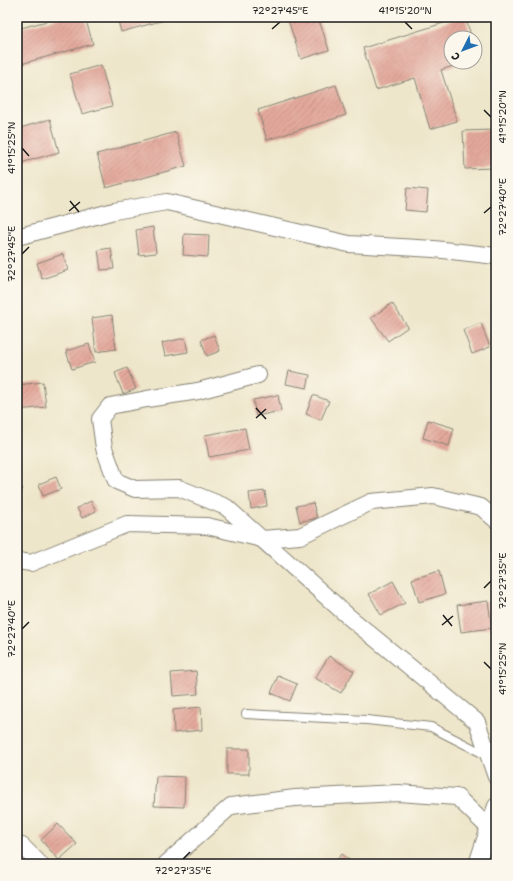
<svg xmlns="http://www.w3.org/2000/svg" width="513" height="881" font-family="'Shantell Sans',sans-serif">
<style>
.building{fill:url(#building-hatch)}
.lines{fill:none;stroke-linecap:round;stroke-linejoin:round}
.lane-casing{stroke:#858173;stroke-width:10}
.street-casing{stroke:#858173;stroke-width:18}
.lane{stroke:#fff;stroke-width:8}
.street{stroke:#fff;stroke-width:16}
.ticks{fill:none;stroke:#1c1c1c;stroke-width:1.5}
.neatline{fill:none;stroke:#1c1c1c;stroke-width:1.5}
.ticks-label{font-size:10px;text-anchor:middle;fill:#1c1c1c}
</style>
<defs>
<pattern id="building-hatch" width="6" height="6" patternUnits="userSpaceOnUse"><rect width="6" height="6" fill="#e3a89b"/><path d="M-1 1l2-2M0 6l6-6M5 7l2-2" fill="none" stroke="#c29085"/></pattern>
</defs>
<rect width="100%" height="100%" fill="#fbf7ec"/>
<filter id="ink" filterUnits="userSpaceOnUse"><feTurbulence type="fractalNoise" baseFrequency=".025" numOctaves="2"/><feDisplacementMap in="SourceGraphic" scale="8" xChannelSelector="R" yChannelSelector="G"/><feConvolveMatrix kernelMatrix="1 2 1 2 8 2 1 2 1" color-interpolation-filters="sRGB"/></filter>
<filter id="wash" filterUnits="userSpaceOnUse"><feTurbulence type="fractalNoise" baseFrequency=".012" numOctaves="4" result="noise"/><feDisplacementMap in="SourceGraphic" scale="16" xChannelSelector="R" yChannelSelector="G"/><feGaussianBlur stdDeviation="0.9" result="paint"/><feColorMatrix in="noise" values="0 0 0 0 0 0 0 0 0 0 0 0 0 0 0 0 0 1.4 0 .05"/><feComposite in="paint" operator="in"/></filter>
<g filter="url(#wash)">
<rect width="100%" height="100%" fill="#eee6ca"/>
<g id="blocks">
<g class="building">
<path d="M 62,17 L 85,17 L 93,44 L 17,65 L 17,29 Z"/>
<path d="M 117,17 L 175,17 L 121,32 Z"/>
<path d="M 298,17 L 318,17 L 329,50 L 301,59 L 288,20 Z"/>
<path d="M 463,17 L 465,17 L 472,38 L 451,38 L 451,62 L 465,62 L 441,70 L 457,121 L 430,129 L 415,78 L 376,90 L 363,48 Z"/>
<path d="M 101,65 L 112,106 L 82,114 L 70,74 Z"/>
<path d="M 336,85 L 346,115 L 267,140 L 258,110 Z"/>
<path d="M 50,119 L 59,152 L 17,164 L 17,129 Z"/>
<path d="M 492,130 L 493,166 L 496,166 L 496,196 L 494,196 L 493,168 L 465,169 L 463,131 Z"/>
<path d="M 176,132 L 186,166 L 106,188 L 97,154 Z"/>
<path d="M 407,188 L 428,190 L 426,212 L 405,210 Z"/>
<path d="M 153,227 L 156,253 L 139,255 L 136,230 Z"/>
<path d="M 184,234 L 209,235 L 208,257 L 183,255 Z"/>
<path d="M 111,248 L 114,269 L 101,270 L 98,250 Z"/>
<path d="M 63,254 L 68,270 L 42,279 L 37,263 Z"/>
<path d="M 392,303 L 408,327 L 388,341 L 371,318 Z"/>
<path d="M 112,315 L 116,349 L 96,352 L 92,318 Z"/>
<path d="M 481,323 L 490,347 L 472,354 L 463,330 Z"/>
<path d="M 214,335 L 220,351 L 207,356 L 201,340 Z"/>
<path d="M 185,338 L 188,352 L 165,356 L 162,343 Z"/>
<path d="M 89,344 L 95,362 L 72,369 L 66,351 Z"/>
<path d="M 127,368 L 136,389 L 123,394 L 115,373 Z"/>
<path d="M 289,371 L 310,375 L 307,388 L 286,384 Z"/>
<path d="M 43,382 L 46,407 L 18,410 L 17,385 Z"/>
<path d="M 278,395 L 281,411 L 256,416 L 253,400 Z"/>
<path d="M 313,395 L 329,401 L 321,420 L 306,414 Z"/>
<path d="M 428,420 L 454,428 L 449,446 L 423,438 Z"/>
<path d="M 245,428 L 249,450 L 209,457 L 205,435 Z"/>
<path d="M 56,477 L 61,489 L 43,496 L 39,484 Z"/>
<path d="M 17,484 L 23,489 L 17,495 Z"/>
<path d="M 265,491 L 267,506 L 251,509 L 249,493 Z"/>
<path d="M 91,501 L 96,511 L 82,518 L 77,508 Z"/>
<path d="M 313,503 L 317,518 L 300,522 L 296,506 Z"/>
<path d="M 439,571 L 445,594 L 419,602 L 412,579 Z"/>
<path d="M 393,581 L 405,603 L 381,615 L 369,594 Z"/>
<path d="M 488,601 L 492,628 L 461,632 L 457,605 Z"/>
<path d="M 329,656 L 354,671 L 341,693 L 315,678 Z"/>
<path d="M 196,671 L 198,694 L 173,696 L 171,673 Z"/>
<path d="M 278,676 L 297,684 L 290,701 L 271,693 Z"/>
<path d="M 201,707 L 202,730 L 174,733 L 173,710 Z"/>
<rect x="227" y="749" width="22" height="25"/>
<path d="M 156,776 L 185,777 L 184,807 L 154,806 Z"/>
<path d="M 58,824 L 77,844 L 59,860 L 41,840 Z"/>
<path d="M 342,854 L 354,864 L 333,864 Z"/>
</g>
</g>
</g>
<g filter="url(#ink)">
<use href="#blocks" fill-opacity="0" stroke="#858173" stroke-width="1"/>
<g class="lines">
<g class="lane-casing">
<path id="lane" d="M 246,714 L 367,720 L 431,727 L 488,756"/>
</g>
<g class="street-casing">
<g id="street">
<path d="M 17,237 L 114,211 L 167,202 L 349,244 L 434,249 L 496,256"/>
<path d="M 258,375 L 198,391 L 147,399 L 110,406 L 100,419 L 104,448 L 116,481 L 135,489 L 179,488 L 226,507 L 349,617 L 477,722 L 496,777"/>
<path d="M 17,561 L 31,563 L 127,524 L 207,526 L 262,539 L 300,536 L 371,502 L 433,496 L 481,507 L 496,520"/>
<path d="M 17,844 L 22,846 L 40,864"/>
<path d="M 166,864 L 231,806 L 295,798 L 398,793 L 457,797 L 489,828"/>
<path d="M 477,864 L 496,806"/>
</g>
</g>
<use href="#lane" class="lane"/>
<use href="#street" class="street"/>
</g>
</g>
<path class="ticks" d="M 405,22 L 412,29M 272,29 L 280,22M 484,110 L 491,117M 22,148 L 29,156M 70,201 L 79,212M 69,211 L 80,202M 484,213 L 491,207M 22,254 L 29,247M 256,408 L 266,419M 256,418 L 266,409M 484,588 L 491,581M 443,615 L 452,626M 442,625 L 453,616M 22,629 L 29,622M 484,662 L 491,669M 183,859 L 190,852"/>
<rect width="513" height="881" fill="none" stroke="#fbf7ec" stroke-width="44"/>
<g transform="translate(463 50) rotate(228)"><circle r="19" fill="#fbf7ec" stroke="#a29f99"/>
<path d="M0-3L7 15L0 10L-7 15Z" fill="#1f6fb2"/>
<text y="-6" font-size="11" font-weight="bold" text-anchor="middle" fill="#1c1c1c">С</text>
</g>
<rect x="22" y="22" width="469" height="837" class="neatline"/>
<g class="ticks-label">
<text x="280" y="14">72°27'45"E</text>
<text x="405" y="14">41°15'20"N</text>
<text transform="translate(502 117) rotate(-90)" y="4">41°15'20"N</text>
<text transform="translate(11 148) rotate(-90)" y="4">41°15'25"N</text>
<text transform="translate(502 207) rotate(-90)" y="4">72°27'40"E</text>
<text transform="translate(11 254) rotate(-90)" y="4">72°27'45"E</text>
<text transform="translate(502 581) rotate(-90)" y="4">72°27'35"E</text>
<text transform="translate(11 629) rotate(-90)" y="4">72°27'40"E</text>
<text transform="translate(502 669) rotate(-90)" y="4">41°15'25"N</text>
<text x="183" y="874">72°27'35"E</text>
</g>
</svg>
